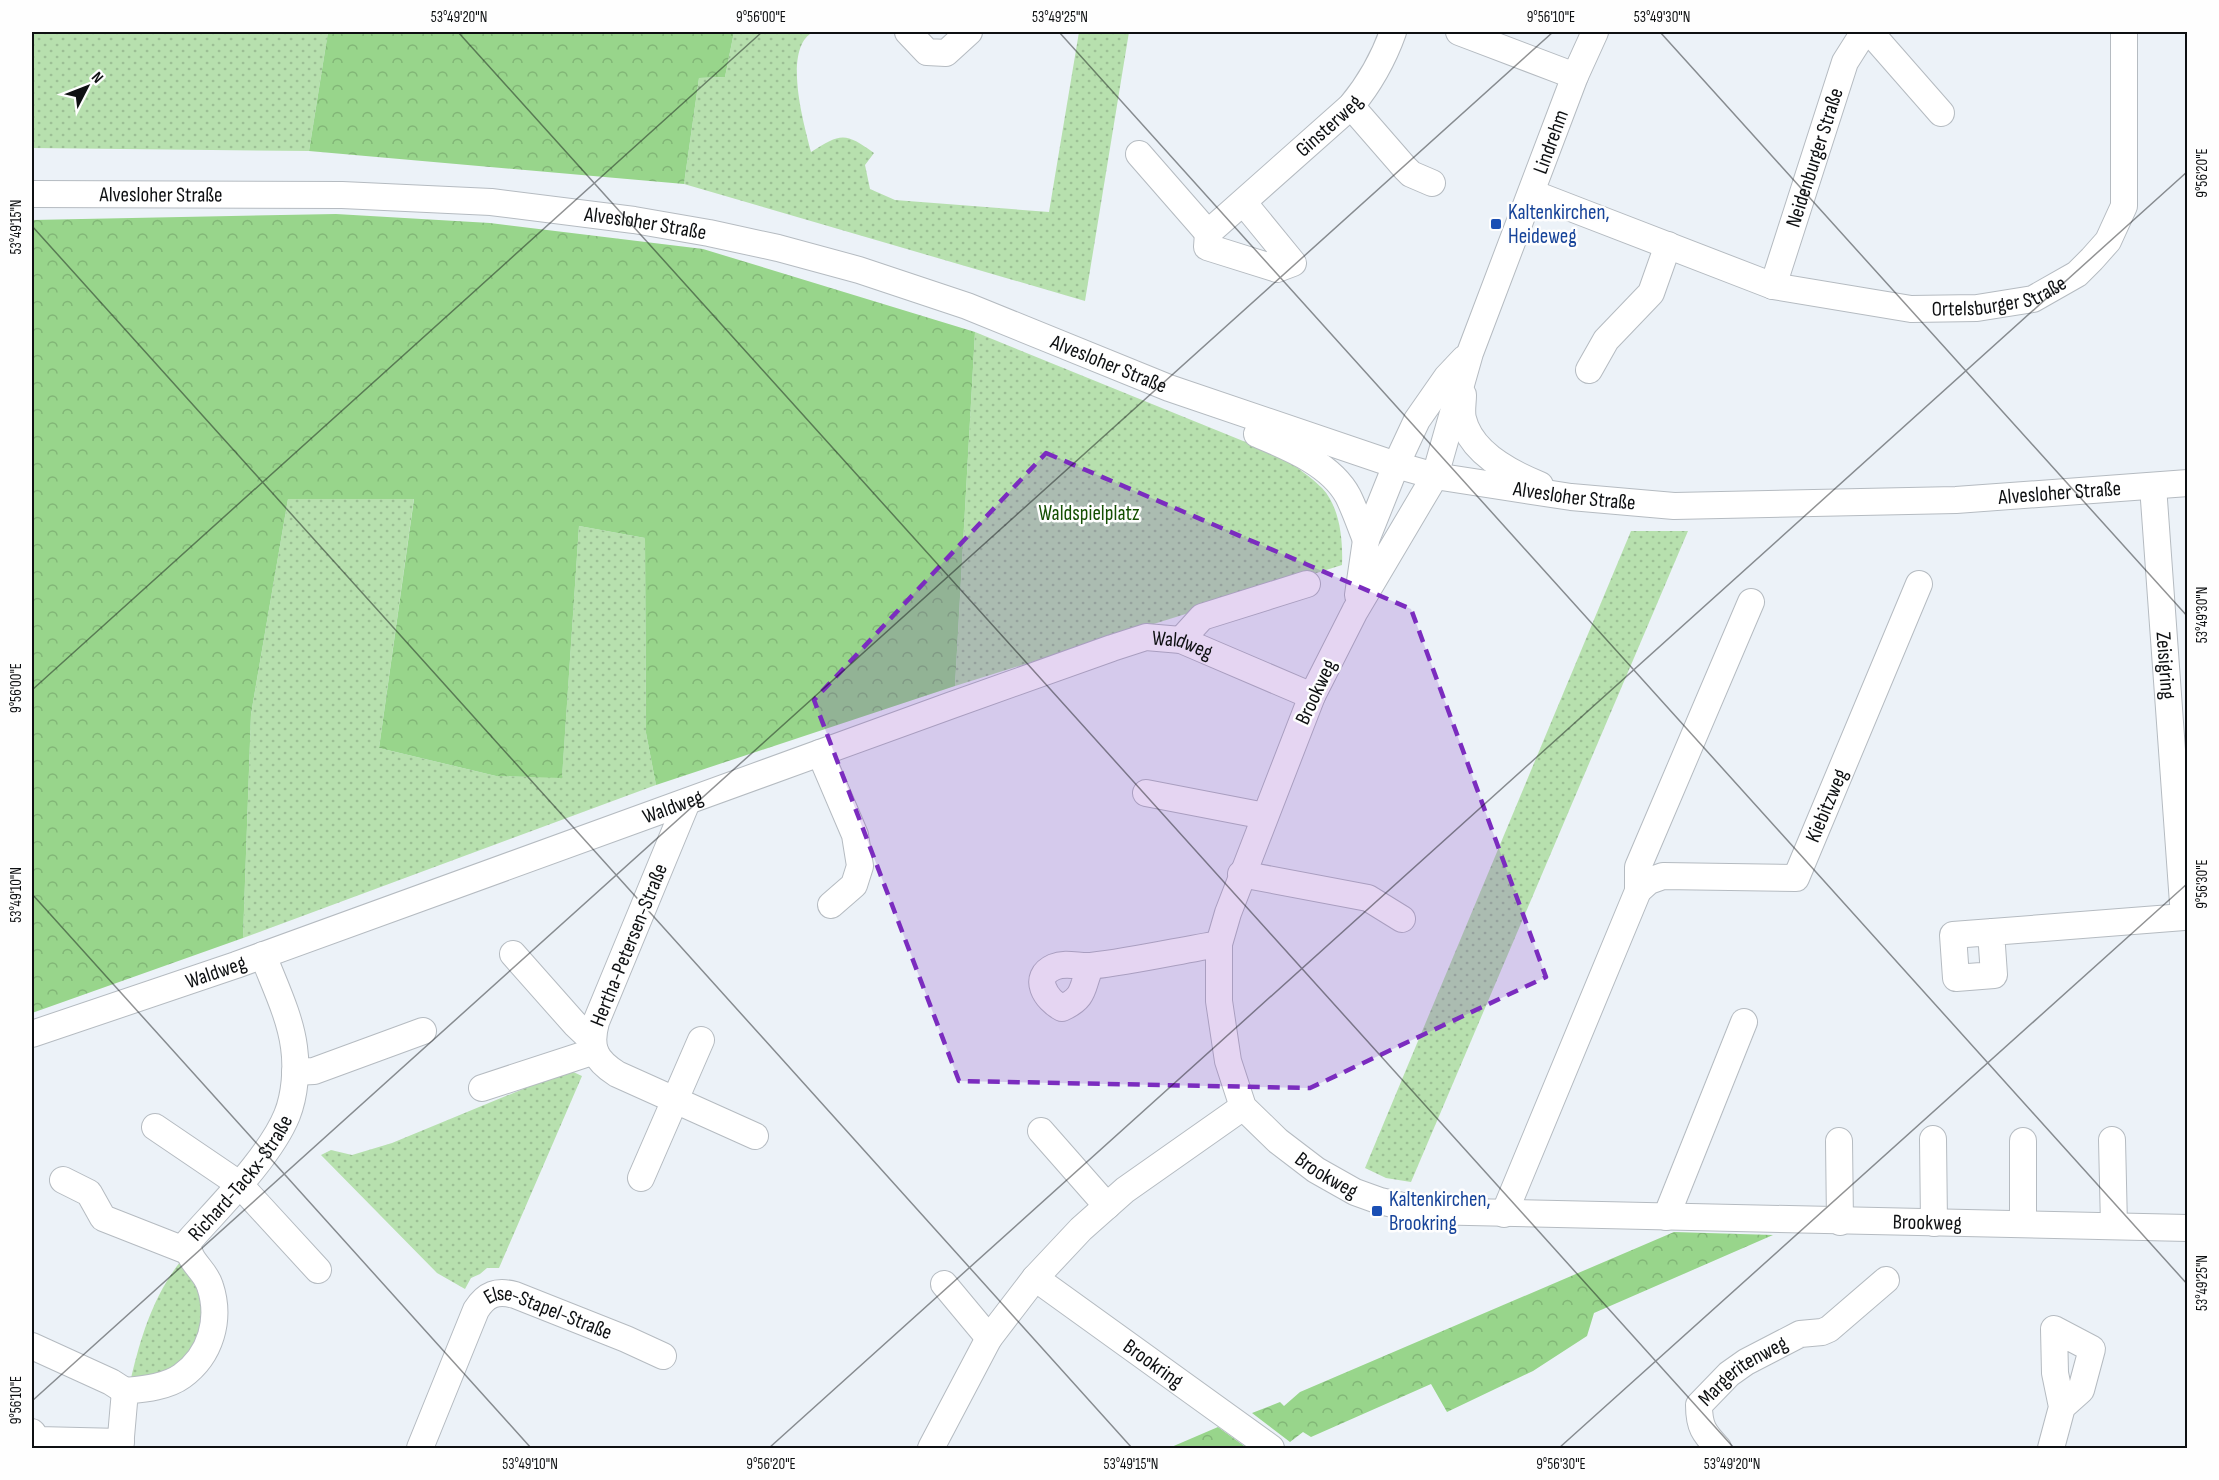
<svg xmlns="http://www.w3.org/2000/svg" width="2219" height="1480" font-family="'Sofia Sans Condensed',sans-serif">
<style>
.green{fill:url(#green-dots)}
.forest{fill:url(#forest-crowns)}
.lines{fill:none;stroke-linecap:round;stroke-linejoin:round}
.minor-casing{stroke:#b5bbc1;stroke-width:28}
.minor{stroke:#fff;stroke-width:26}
.marked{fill:#7b2cbf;fill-opacity:0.2;stroke:#7b2cbf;stroke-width:4.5;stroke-dasharray:12 8;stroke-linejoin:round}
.ticks{fill:none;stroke:#0e1012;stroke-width:1.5;stroke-opacity:0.45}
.transit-dot{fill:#1a4fb4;stroke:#fefefe;stroke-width:2}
.labels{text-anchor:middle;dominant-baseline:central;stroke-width:5;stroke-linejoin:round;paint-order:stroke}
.street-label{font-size:21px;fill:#0e1012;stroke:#fefefe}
.transit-label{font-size:21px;fill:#164399;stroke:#fefefe;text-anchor:start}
.park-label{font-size:21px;fill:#144f02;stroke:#fefefe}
.neatline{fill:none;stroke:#0e1012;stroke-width:2}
.ticks-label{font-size:15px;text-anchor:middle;fill:#0e1012}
</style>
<defs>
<pattern id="green-dots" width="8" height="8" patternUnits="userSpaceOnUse" patternTransform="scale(1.5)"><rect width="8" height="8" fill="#b7e0ae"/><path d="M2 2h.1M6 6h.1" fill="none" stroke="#9cbf95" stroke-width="1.8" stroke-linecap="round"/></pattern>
<pattern id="forest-crowns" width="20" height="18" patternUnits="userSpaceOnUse" patternTransform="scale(1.5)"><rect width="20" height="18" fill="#98d58b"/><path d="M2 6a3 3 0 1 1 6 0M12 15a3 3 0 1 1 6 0" fill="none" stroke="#82b677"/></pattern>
</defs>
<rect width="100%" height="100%" fill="#ecf2f8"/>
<g class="green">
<path d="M 32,32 L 328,32 L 309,151 L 32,148 Z"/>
<path d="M 734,32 L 813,32 C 782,49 804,124 811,152 C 841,133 845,132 874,153 L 865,165 L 870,189 L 895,200 L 1049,212 L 1079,32 L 1129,32 L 1085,301 L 684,184 L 699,78 L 725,77 Z"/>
<path d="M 975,332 L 1285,458 C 1297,468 1311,477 1322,488 C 1340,507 1343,540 1342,565 L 955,686 Z"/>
<path d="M 414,498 L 379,748 L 496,776 L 562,777 L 579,526 L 645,538 L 646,733 L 656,785 L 243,938 L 251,714 L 288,499 Z"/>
<path d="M 1631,531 L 1688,531 L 1411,1182 L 1386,1178 L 1365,1168 Z"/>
<path d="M 569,1070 L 582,1076 L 499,1268 L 487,1268 L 480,1274 L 471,1278 L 465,1289 L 437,1273 L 321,1155 L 331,1150 L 352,1155 L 392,1143 Z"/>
<path d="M 180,1262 L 186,1265 L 205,1295 L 205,1332 L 180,1367 L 157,1377 L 131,1378 C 141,1336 153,1297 180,1262 Z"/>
</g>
<g class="forest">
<path d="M 328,32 L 734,32 L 725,77 L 699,78 L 684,184 L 309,151 Z"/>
<path d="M 336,214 L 490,223 L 703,249 L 975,332 L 955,686 L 656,785 L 646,733 L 645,538 L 579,526 L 562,778 L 496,776 L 379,748 L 414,499 L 288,499 L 251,714 L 243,938 L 32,1013 L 32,915 L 34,905 L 32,880 L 32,220 Z"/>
<path d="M 1674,1232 L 1773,1235 L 1594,1313 L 1587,1336 L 1533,1371 L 1447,1412 L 1431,1384 L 1311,1437 L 1303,1432 L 1290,1442 L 1252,1413 L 1280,1402 L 1284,1406 L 1300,1392 Z"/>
<path d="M 1218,1427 L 1247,1448 L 1169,1448 Z"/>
</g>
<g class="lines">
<g class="minor-casing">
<g id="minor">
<path d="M 908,32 L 927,52 L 946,53 L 969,32"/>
<path d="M 1459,32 L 1575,76"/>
<path id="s1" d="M 1595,32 L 1575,76 L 1470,353 L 1435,476 L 1355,611 L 1312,696 L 1228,913 L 1219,944 L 1219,1001 L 1228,1061 L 1243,1107 L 1278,1141 L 1316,1170 L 1355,1192 L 1380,1201 L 1424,1211 L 2188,1228"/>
<path d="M 1870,32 L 1941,113"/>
<path d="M 1351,106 L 1405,168 L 1411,174 L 1432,183"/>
<path d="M 1139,154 L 1208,233"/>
<path id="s2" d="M 1532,193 L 1773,286 L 1911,309 L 1977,308 L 2033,299 L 2077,274 L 2092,259 L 2108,241 L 2124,206 L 2124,32"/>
<path id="s3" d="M 32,194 L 342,195 L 491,202 L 634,220 L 709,233 L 778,248 L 859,270 L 967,306 L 1169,388 L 1396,465 L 1435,476 L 1571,497 L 1674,506 L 1956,500 L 2188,483"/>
<path id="s4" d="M 1243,202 L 1293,263 L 1277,269 L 1207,247 L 1208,233 L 1351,106 C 1370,83 1383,60 1393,32"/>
<path id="s5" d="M 1773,286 L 1845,62 L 1864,32"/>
<path d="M 1589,370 L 1606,340 L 1651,293 L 1668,245"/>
<path d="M 1463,395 C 1463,403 1461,411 1463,419 C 1471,453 1510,473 1540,485"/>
<path d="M 1257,434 C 1288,447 1331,464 1348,496 C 1355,510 1360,525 1366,540"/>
<path id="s6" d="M 2153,486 L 2184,917 L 2188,917"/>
<path d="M 1358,595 L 1366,540 L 1396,465 L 1417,420 L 1447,377 L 1464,359"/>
<path d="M 1181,640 L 1202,617 L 1307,584"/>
<path d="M 820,753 L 855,835 L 860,866 L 854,885 L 831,905"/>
<path d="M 1146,793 L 1265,816"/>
<path d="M 687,802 L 596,1022 C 589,1048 595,1060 617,1074 L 755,1136"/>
<path d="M 1241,874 L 1368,898 L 1402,919"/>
<path d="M 1638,891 L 1638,867 L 1751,602"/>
<path d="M 1991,932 L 1994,975 L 1956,978 L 1953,935 C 2030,929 2107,923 2184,917"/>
<path d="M 513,954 L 575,1024 L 593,1041"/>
<path d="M 1091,966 C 1081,986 1087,997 1062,1008 C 1046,1000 1031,977 1054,967 C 1066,962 1079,967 1091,966 C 1134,961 1177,951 1219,944"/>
<path id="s7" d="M 32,1034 L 236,965 L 952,705 L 1112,648 L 1146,637 L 1181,640 L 1312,696"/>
<path d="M 295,1072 L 314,1071 L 423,1031"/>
<path d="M 482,1088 L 595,1051"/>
<path d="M 155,1127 L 239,1184 L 318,1270"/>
<path d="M 1041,1131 L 1107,1206"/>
<path d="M 1933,1139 L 1934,1223"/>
<path d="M 2112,1140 L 2114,1226"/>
<path d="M 1839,1141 L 1840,1222"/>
<path d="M 641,1178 L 701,1040"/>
<path d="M 63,1180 L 89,1193 L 103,1218 L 187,1251"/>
<path id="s8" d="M 1504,1214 L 1638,891 L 1649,881 L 1663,876 L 1796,878 L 1919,584"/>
<path d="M 1666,1217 L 1744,1022"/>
<path d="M 2023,1224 L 2023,1141"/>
<path id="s9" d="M 1035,1278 L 1271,1448"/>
<path d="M 944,1284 L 989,1338"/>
<path d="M 32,1346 L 111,1382 L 125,1391"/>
<path d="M 32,1432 L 38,1440 L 121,1442"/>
<path id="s10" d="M 120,1448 L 125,1391 C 144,1389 167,1387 182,1376 C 211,1355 221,1319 210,1286 C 205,1269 187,1262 188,1242 C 218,1208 270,1157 287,1115 C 295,1095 297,1068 294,1047 C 290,1016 274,984 263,955"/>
<path id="s11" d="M 420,1448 L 476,1310 C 486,1294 497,1290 515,1295 L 626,1339 L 663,1356"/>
<path d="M 931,1448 L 989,1338 L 1035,1278 L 1081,1229 L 1125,1190 L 1243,1107"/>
<path id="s12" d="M 1718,1448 C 1704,1433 1699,1427 1699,1405 L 1729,1374 L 1746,1362 L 1800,1334 L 1822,1332 L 1829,1329 L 1886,1280"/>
<path d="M 2051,1448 L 2062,1407 L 2055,1373 L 2054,1329 L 2092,1349 L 2081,1390 L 2062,1407"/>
</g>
</g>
<use href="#minor" class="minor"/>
</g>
<path class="marked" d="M 1046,453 L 1411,609 L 1546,977 L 1310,1088 L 959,1081 L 814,700 Z"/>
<path class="ticks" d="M 458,32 L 1734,1448M 1059,32 L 2188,1285M 1660,32 L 2188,617M 32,226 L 1132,1448M 32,690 L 762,32M 32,894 L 531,1448M 32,1401 L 1553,32M 769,1448 L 2188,171M 1559,1448 L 2188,883"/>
<g class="transit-dot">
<rect x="1490" y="218" width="12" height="12" rx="3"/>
<rect x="1371" y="1205" width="12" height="12" rx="3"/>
</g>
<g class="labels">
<g class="street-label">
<text stroke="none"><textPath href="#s4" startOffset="345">Ginsterweg</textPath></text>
<text transform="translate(1551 142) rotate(-70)">Lindrehm</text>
<text stroke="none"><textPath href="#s5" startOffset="135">Neidenburger Straße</textPath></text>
<text stroke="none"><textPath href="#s3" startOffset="129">Alvesloher Straße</textPath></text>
<text stroke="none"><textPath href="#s3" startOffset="615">Alvesloher Straße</textPath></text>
<text stroke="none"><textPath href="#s2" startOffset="488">Ortelsburger Straße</textPath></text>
<text stroke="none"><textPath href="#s3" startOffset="1101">Alvesloher Straße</textPath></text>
<text stroke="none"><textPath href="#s3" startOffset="2073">Alvesloher Straße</textPath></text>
<text stroke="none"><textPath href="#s3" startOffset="1587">Alvesloher Straße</textPath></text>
<text stroke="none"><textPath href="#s7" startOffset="1220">Waldweg</textPath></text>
<text stroke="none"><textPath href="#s6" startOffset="180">Zeisigring</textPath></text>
<text transform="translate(1316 692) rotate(-65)">Brookweg</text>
<text stroke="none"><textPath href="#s8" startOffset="591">Kiebitzweg</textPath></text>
<text stroke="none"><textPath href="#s7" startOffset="680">Waldweg</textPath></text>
<text transform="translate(629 945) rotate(-68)">Hertha-Petersen-Straße</text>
<text stroke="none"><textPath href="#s7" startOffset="194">Waldweg</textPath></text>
<text stroke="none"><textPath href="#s1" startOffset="1264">Brookweg</textPath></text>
<text stroke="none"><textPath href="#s10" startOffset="351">Richard-Tackx-Straße</textPath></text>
<text stroke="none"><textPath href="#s1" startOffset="1872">Brookweg</textPath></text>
<text stroke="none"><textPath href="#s11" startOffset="231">Else-Stapel-Straße</textPath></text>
<text stroke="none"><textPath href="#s9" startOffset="146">Brookring</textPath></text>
<text stroke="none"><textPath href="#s12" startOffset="105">Margeritenweg</textPath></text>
</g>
<g class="transit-label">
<text x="1508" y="212">Kaltenkirchen,<tspan x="1508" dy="24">Heideweg</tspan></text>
<text x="1389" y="1199">Kaltenkirchen,<tspan x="1389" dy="24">Brookring</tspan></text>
</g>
<g class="park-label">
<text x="1089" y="513">Waldspielplatz</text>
</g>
</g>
<rect width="2219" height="1480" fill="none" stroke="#fefefe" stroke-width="66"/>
<g transform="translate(87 87) rotate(48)" stroke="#fefefe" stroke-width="4.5" paint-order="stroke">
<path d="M0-4.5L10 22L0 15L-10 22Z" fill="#0e1012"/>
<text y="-9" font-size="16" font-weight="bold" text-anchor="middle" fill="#0e1012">N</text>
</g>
<rect x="33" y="33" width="2153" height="1414" class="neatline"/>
<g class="ticks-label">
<text x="459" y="22">53°49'20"N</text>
<text x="761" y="22">9°56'00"E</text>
<text x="1060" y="22">53°49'25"N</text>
<text x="1551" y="22">9°56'10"E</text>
<text x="1662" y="22">53°49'30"N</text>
<text transform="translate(2202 173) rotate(-90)" y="5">9°56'20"E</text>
<text transform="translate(16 227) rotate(-90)" y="5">53°49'15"N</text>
<text transform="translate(2202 615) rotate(-90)" y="5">53°49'30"N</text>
<text transform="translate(16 688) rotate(-90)" y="5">9°56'00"E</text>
<text transform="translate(2202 884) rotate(-90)" y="5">9°56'30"E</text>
<text transform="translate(16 895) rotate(-90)" y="5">53°49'10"N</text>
<text transform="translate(2202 1283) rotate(-90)" y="5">53°49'25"N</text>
<text transform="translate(16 1400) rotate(-90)" y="5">9°56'10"E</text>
<text x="530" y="1469">53°49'10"N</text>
<text x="771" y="1469">9°56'20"E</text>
<text x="1131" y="1469">53°49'15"N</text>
<text x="1561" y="1469">9°56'30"E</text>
<text x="1732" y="1469">53°49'20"N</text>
</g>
</svg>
